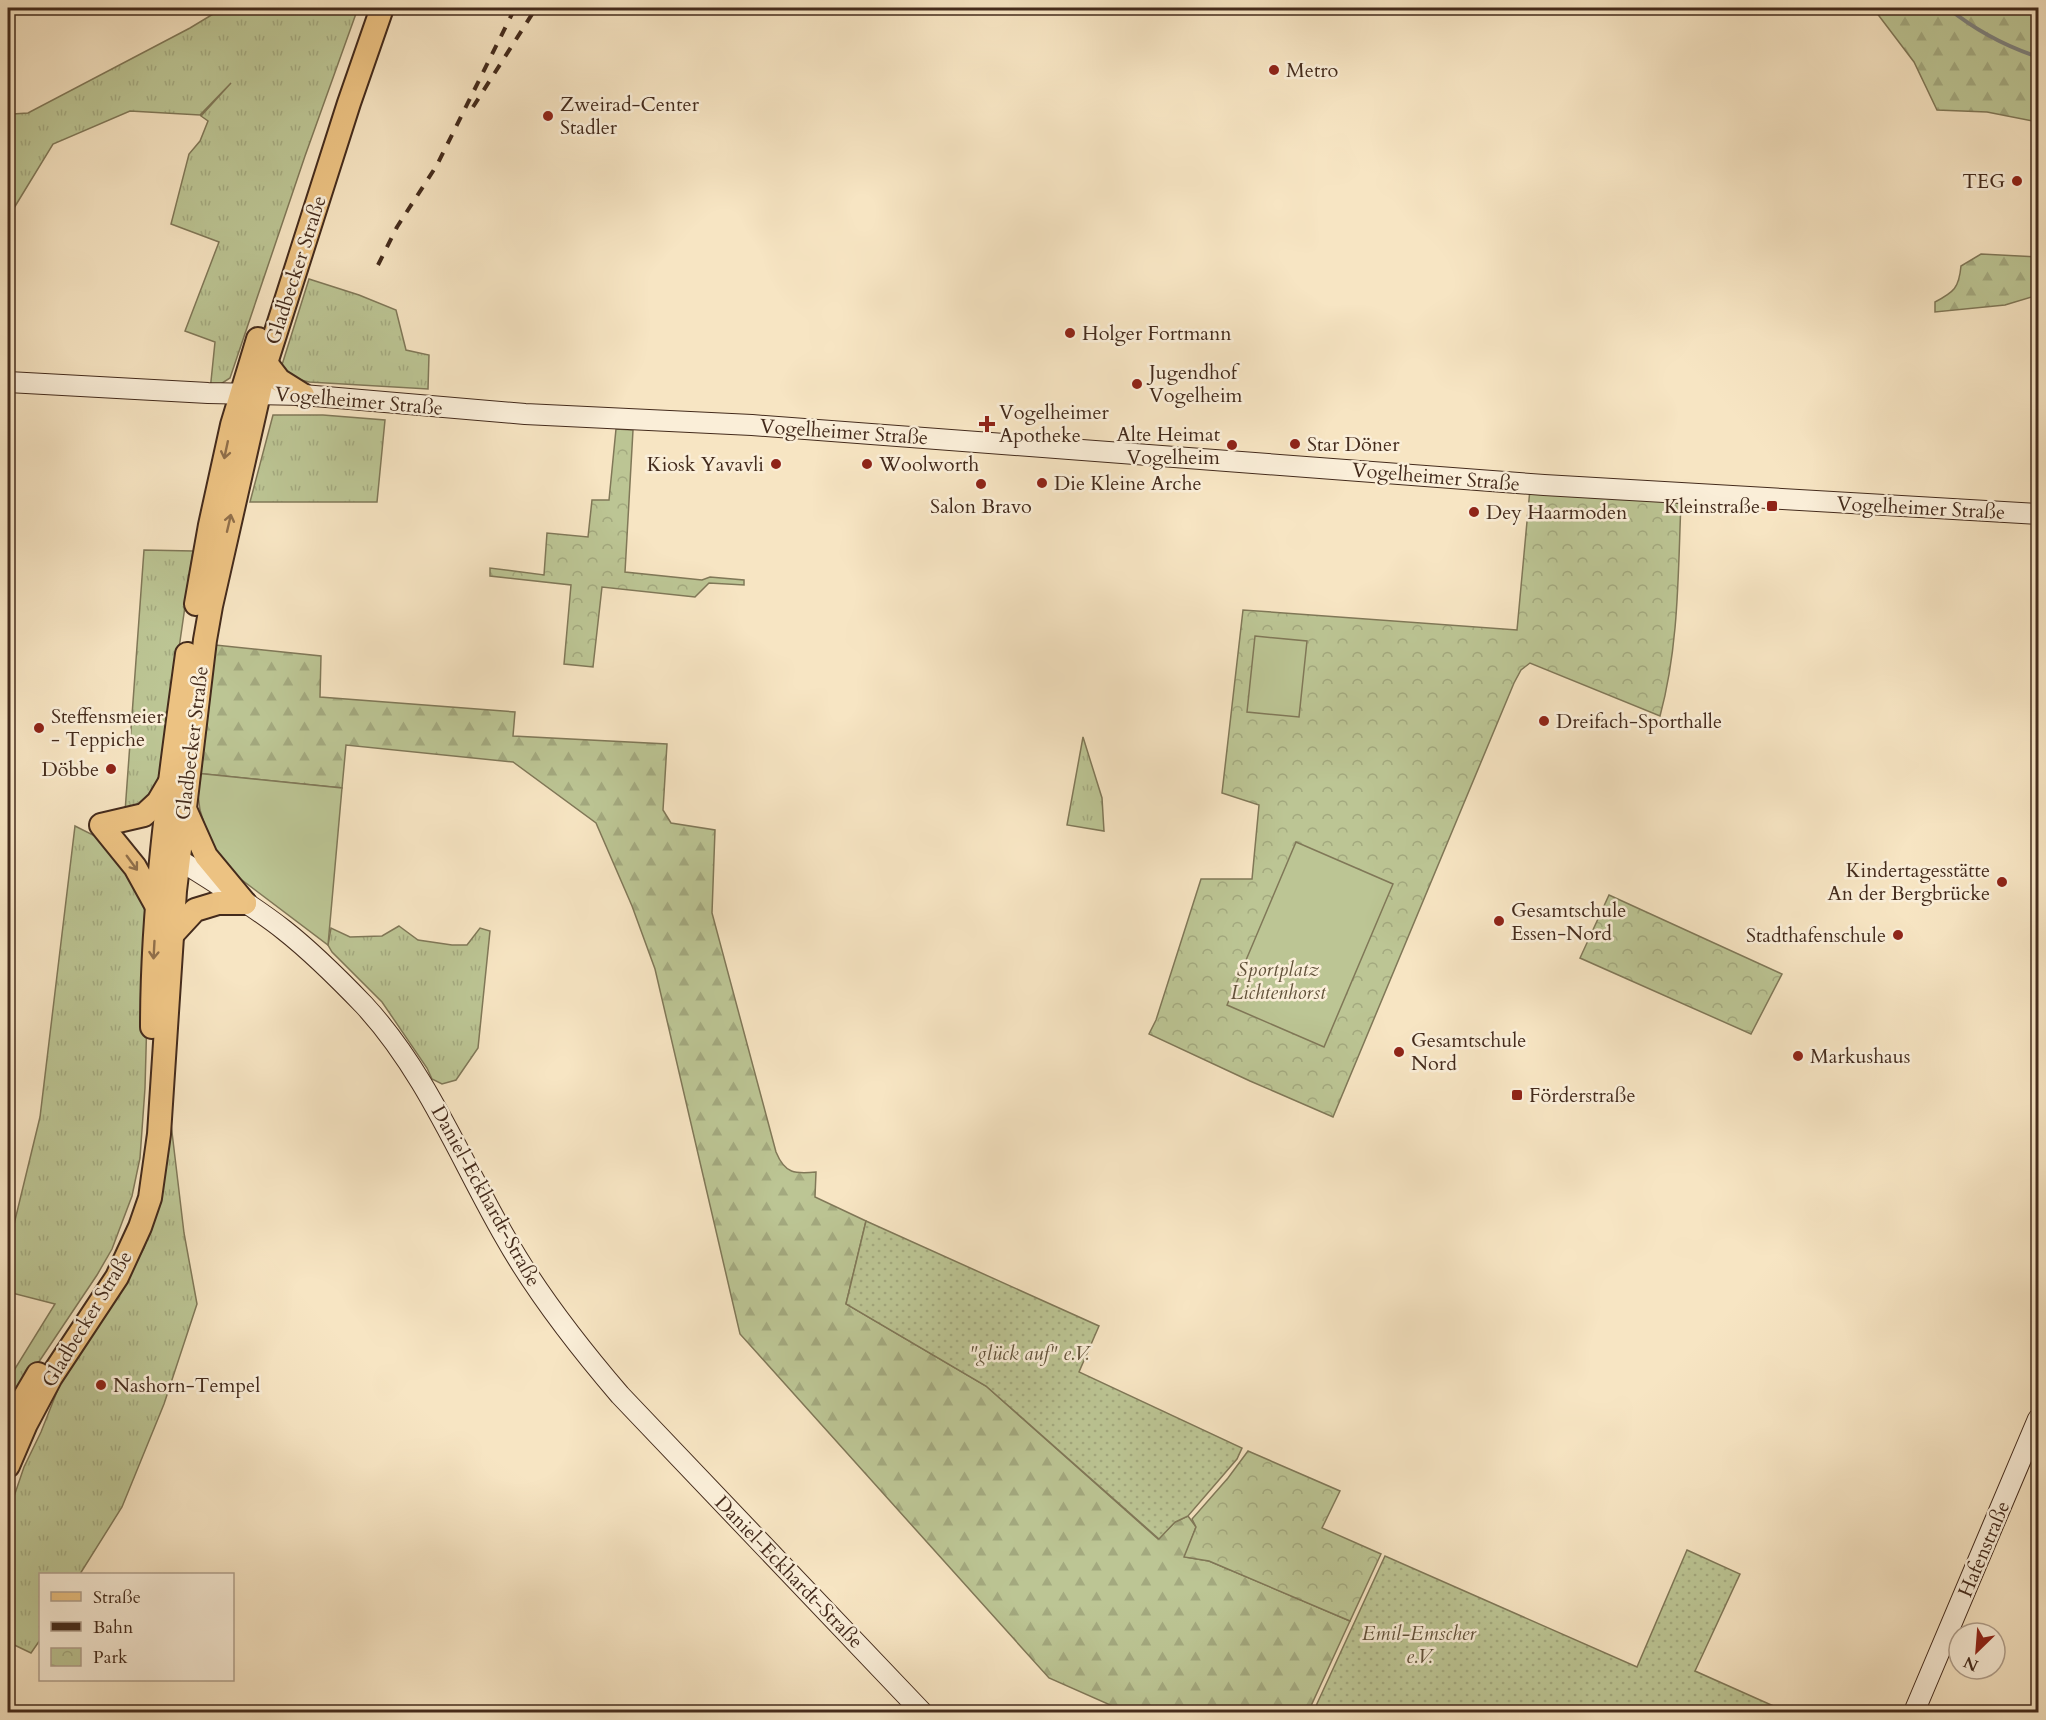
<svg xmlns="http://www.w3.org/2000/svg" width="2046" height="1720" font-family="Cardo,serif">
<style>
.grass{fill:url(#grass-tufts);stroke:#807858;stroke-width:1.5}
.forest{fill:url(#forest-firs);stroke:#807858;stroke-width:1.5}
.park{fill:url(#park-crowns);stroke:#807858;stroke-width:1.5}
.garden{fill:url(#garden-dots);stroke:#807858;stroke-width:1.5}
.pitch{fill:#bcc594;stroke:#807858;stroke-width:1.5}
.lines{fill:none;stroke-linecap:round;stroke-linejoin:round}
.stream{stroke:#7e827e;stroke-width:4}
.secondary-casing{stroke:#442b1c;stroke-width:22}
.primary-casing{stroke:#442b1c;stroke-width:26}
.secondary{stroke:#faeed8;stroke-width:20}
.primary{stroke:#ecc282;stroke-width:22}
.rail{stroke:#442b1c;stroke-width:4;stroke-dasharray:10 10;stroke-linecap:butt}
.oneway{stroke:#906f4a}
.poi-dot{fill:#8f2418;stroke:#faeed8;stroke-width:2}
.labels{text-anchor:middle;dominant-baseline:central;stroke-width:5;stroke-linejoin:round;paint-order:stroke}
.poi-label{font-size:20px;fill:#442b1c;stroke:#faeed8;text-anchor:start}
.street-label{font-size:20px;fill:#442b1c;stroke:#faeed8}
.park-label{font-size:20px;font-style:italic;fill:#62523a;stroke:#faeed8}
</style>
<defs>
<pattern id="grass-tufts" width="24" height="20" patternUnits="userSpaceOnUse" patternTransform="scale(1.5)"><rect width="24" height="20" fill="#bcc594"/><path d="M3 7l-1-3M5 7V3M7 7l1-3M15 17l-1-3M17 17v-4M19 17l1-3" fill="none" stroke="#a3a97f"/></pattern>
<pattern id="forest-firs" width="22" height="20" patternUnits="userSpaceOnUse" patternTransform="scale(1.5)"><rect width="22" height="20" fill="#bcc594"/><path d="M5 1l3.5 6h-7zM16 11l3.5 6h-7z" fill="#a3a97f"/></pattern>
<pattern id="park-crowns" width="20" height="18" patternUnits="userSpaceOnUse" patternTransform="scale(1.5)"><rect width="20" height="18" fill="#bcc594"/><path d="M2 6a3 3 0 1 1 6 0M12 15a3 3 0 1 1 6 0" fill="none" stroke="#a3a97f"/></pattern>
<pattern id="garden-dots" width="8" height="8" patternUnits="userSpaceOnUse" patternTransform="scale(1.5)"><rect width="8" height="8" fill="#bcc594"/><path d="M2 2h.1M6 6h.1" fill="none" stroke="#a3a97f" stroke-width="1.8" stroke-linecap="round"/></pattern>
</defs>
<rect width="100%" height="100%" fill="#f7e5c3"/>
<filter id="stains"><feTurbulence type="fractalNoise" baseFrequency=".00333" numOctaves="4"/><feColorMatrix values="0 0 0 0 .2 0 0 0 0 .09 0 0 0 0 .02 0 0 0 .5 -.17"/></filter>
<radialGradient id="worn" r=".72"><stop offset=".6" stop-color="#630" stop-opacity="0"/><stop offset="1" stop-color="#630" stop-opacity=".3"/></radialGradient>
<g class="grass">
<path d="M 223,8 L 358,8 L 305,156 L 230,378 L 210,391 L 215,342 L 185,331 L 219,242 L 171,224 L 189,154 L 200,141 L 208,121 L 201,116 L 231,83 L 200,115 L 130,111 L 53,144 L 14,208 L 13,114 L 28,113 L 190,28 Z"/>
<path d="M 309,279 L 359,295 L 396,310 L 406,350 L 429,355 L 428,389 L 309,382 L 293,378 L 281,368 Z"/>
<path d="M 273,415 L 323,415 L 385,420 L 377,502 L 250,502 Z"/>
<path d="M 144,550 L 193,551 L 163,759 C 156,788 157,801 125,812 Z"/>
<path d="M 1083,737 L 1102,798 L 1104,831 L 1067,825 Z"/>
<path d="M 75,826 L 97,837 L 146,896 L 149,942 L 145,1088 L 140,1158 L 132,1196 L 112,1249 L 97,1275 L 8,1408 L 8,1380 L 55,1304 L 8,1292 L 8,1249 L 40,1117 Z"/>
<path d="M 399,926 L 418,940 L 452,945 L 467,945 L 480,928 L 490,931 L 478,1048 L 456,1080 L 442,1084 L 432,1079 L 427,1068 L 382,1002 L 332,952 L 328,945 L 331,928 L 350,937 L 382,936 Z"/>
<path d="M 169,1107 L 184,1233 L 197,1304 L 164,1404 L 122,1507 L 80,1574 L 40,1574 L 40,1640 L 31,1653 L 8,1642 L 8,1514 L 24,1467 L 41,1432 L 62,1379 L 128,1278 L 144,1248 L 161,1196 L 167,1158 Z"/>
</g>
<g class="forest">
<path d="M 1873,8 L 2038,8 L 2038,122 L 1987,112 L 1937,110 L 1914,62 Z"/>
<path d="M 1981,254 L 2038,257 L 2038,295 L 2005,305 L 1935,312 L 1935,302 C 1954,292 1959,288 1961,266 Z"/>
<path d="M 215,645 L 321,656 L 320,697 L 515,712 L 513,736 L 667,744 L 663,810 L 671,823 L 715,830 L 712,913 L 776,1152 C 785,1174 795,1174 816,1172 L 815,1197 L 866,1221 L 846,1304 L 986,1386 L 1158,1539 L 1175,1522 L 1188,1516 L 1196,1527 L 1185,1557 L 1209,1561 L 1350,1621 L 1311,1706 L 1324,1712 L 1126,1712 L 1049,1678 L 740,1334 L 655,969 L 632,906 L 596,823 L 513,762 L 346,745 L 342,788 L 195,773 Z"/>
</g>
<g class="park">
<path d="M 616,429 L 633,430 L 625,572 L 702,580 L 710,577 L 744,580 L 744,585 L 709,583 L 695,597 L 602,587 L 593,667 L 564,664 L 571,585 L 490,576 L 490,568 L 544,575 L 547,533 L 588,537 L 592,500 L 609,500 Z"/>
<path d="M 1530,489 L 1681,501 C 1678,573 1679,646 1660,716 L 1530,663 L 1521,670 L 1514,683 L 1333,1117 L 1250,1081 L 1149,1034 L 1156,1020 L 1201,879 L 1252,879 L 1259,805 L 1222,793 L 1243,610 L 1517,630 Z"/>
<path d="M 1609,895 L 1782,974 L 1751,1034 L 1580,958 Z"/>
<path d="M 1248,1451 L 1340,1491 L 1322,1528 L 1381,1554 L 1350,1621 L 1209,1561 L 1184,1557 L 1196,1527 L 1192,1519 L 1228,1478 Z"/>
</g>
<g class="garden">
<path d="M 866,1221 L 1099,1326 L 1079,1372 L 1242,1448 L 1237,1459 L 1188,1516 L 1175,1522 L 1159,1539 L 986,1386 L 846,1304 Z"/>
<path d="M 1687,1550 L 1740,1574 L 1695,1671 L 1787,1712 L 1326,1712 L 1315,1708 L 1385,1556 L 1637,1667 Z"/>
</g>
<g class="pitch">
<path d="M 1255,636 L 1307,641 L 1299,717 L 1247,712 Z"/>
<path d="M 195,773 L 342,788 L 328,945 L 230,871 L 212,849 L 200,810 Z"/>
<path d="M 1296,842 L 1393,884 L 1324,1047 L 1227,1005 Z"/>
</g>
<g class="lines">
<path class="stream" d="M 1948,8 C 1975,30 2005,46 2038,57"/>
<g class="secondary-casing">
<g id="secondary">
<path d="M 8,382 L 208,393 L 303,395 L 525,414 L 752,425 L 1544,485 L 2038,514"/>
<path d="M 178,859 C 214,882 251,904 284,930 C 312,952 339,979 364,1005 C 426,1072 460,1159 505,1237 C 537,1294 578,1346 620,1395 L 922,1712"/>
<path d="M 1914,1712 L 2038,1419"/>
</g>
</g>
<g class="primary-casing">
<g id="primary">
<path d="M 266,363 L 279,380 L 303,395"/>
<path d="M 196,604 L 210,525 L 232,425 L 258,339"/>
<path d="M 185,809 L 206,856 L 245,903"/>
<path d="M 156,905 L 135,867 L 101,825 L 144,815 L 158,802 L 168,785"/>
<path d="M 171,936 L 195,910 L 218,903 L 245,903"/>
<path d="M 152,1027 C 152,902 170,778 187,654"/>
<path d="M 8,1425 L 38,1374"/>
<path d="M 8,1466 L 26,1424 L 51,1377 L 117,1277 L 140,1227 L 150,1198 L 159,1134 L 175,891 L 205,640 L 211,606 L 266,363 L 349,103 L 382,8"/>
</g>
</g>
<use href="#secondary" class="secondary"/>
<use href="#primary" class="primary"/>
<g class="rail">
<path d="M 473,107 L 536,8"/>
<path d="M 378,265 L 397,227 L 437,165 L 515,8"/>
</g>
</g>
<defs><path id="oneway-shaft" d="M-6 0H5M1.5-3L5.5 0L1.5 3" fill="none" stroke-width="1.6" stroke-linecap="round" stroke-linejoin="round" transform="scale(1.5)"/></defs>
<g class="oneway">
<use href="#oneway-shaft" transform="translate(226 450) rotate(102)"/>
<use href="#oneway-shaft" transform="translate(229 523) rotate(-77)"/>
<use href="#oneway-shaft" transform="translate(132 863) rotate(54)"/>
<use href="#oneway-shaft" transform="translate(154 950) rotate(93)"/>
</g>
<g class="poi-dot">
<circle cx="1274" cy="70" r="6"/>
<circle cx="548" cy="116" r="6"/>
<circle cx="2017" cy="181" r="6"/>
<circle cx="1070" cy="333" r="6"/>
<circle cx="1137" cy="384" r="6"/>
<path d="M984 415h6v6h6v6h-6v6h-6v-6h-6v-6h6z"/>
<circle cx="1295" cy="444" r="6"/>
<circle cx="1232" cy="445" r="6"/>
<circle cx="776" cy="464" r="6"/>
<circle cx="867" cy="464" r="6"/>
<circle cx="1042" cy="483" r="6"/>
<circle cx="981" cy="484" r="6"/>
<rect x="1766" y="500" width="12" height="12" rx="3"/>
<circle cx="1474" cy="512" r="6"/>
<circle cx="1544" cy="721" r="6"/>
<circle cx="39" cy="728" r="6"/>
<circle cx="111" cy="769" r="6"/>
<circle cx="2002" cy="882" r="6"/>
<circle cx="1499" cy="921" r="6"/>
<circle cx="1898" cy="935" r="6"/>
<circle cx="1399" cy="1052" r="6"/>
<circle cx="1798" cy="1056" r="6"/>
<rect x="1511" y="1089" width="12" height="12" rx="3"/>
<circle cx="101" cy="1385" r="6"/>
</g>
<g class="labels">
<g class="poi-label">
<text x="1286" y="70">Metro</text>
<text x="560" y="104">Zweirad-Center<tspan x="560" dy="23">Stadler</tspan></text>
<text x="2005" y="181" text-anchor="end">TEG</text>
<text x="1082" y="333">Holger Fortmann</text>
<text x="1149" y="372">Jugendhof<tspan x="1149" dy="23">Vogelheim</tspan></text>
<text x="999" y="412">Vogelheimer<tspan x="999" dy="23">Apotheke</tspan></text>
<text x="1220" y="434" text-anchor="end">Alte Heimat<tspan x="1220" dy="23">Vogelheim</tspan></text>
<text x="1307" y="444">Star Döner</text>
<text x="764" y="464" text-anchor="end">Kiosk Yavavli</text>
<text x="879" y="464">Woolworth</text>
<text x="1054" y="483">Die Kleine Arche</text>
<text x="981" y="506" text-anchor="middle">Salon Bravo</text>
<text x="1760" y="506" text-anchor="end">Kleinstraße</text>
<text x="1486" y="512">Dey Haarmoden</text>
<text x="51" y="716">Steffensmeier<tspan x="51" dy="23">- Teppiche</tspan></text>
<text x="1556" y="721">Dreifach-Sporthalle</text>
<text x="99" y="769" text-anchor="end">Döbbe</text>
<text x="1990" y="870" text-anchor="end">Kindertagesstätte<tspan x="1990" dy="23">An der Bergbrücke</tspan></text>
<text x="1511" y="910">Gesamtschule<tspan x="1511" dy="23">Essen-Nord</tspan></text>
<text x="1886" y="935" text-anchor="end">Stadthafenschule</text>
<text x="1411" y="1040">Gesamtschule<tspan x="1411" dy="23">Nord</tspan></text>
<text x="1810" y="1056">Markushaus</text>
<text x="1529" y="1095">Förderstraße</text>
<text x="113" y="1385">Nashorn-Tempel</text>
</g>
<g class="street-label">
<text transform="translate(296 270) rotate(-72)">Gladbecker Straße</text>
<text transform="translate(359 401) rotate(5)">Vogelheimer Straße</text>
<text transform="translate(844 432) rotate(4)">Vogelheimer Straße</text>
<text transform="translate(1436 477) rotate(5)">Vogelheimer Straße</text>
<text transform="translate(1921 508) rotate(3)">Vogelheimer Straße</text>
<text transform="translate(192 743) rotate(-83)">Gladbecker Straße</text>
<text transform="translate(486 1196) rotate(61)">Daniel-Eckhardt-Straße</text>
<text transform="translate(87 1319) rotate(-59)">Gladbecker Straße</text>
<text transform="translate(1984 1549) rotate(-67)">Hafenstraße</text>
<text transform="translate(789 1572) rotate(46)">Daniel-Eckhardt-Straße</text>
</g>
<g class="park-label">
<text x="1278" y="969">Sportplatz<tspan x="1278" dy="23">Lichtenhorst</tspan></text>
<text x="1029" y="1353">"glück auf" e.V.</text>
<text x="1419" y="1633">Emil-Emscher<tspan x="1419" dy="23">e.V.</tspan></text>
</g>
</g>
<rect width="2046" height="1720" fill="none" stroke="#f7e5c3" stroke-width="30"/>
<rect x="9" y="9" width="2028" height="1702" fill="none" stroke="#442b1c" stroke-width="3"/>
<rect x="15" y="15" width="2016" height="1690" fill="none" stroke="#442b1c" stroke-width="1.5"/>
<rect x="39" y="1573" width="195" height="108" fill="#faeed8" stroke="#b1a08d" stroke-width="1.5"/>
<rect x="51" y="1592" width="30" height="9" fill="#ecc282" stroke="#b1a08d" stroke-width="1.5"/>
<text x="93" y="1603" font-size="18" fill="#442b1c">Straße</text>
<rect x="51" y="1622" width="30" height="9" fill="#442b1c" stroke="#b1a08d" stroke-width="1.5"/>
<text x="93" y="1633" font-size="18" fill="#442b1c">Bahn</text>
<rect x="51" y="1648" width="30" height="18" fill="url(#park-crowns)" stroke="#b1a08d" stroke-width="1.5"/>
<text x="93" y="1663" font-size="18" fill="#442b1c">Park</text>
<g transform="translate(1977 1651) rotate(205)"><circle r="28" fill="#faeed8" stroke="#b1a08d" stroke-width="1.5"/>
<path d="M0-4.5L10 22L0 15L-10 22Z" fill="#8f2418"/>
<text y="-9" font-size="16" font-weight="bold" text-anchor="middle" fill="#442b1c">N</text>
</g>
<rect width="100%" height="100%" filter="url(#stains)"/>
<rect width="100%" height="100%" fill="url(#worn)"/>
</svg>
